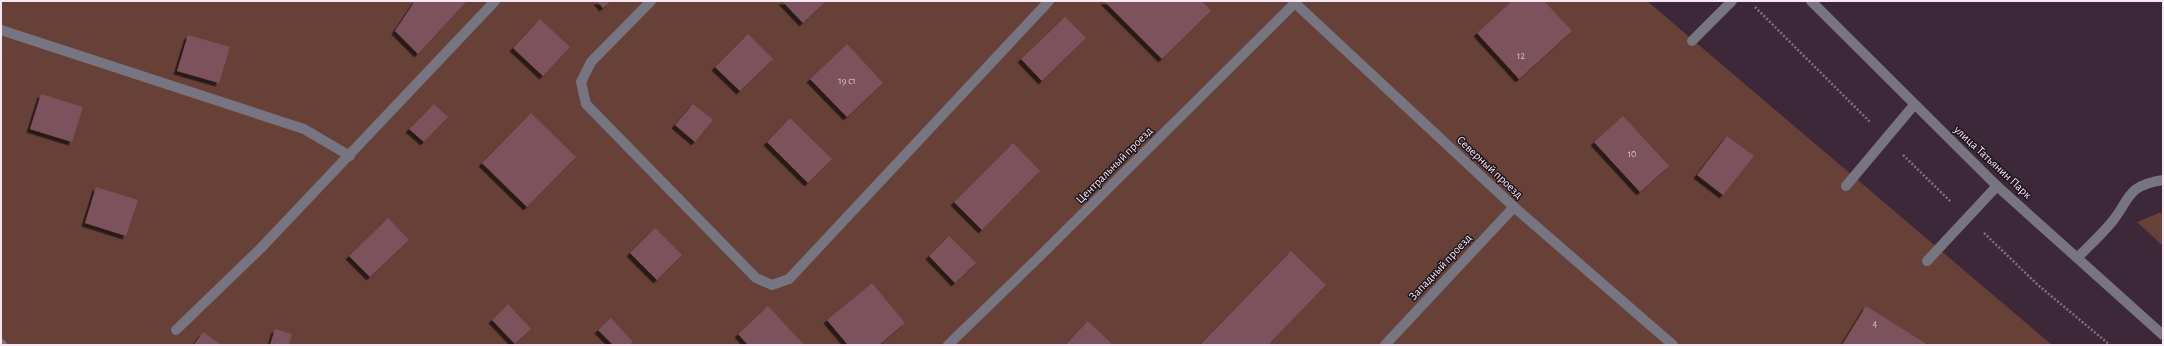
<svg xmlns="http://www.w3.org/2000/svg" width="2164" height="346" font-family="'Alegreya Sans',sans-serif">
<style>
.green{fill:#674137}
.building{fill:#7b525c;filter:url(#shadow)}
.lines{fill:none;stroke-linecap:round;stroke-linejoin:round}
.path{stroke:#827080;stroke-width:2.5;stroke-dasharray:2 2;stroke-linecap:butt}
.minor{stroke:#787582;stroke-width:10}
.labels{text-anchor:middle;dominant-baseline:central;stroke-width:3;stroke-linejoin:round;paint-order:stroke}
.number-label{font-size:10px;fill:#d8c2cf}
.street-label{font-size:12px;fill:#f7e8f5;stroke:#1e141d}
</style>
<defs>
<filter id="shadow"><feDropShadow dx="-3.5" dy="3.5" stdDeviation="0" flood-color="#0009"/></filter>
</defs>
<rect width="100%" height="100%" fill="#3d283a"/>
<g class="green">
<path d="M 1,1 L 1647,1 L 2052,345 L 1,345 Z"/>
<path d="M 2159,213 L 2163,213 L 2163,246 L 2137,222 Z"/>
</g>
<g class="building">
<path d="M 415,1 L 467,1 L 418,54 L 395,31 Z"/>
<path d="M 597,1 L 611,1 L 603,8 Z"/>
<path d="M 782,1 L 822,1 L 824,3 L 803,23 Z"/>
<path d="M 1104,1 L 1202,1 L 1211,11 L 1162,59 Z"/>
<path d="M 1512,1 L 1544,1 L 1572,31 L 1519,79 L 1477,33 Z"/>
<path d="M 1065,17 L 1086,38 L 1042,81 L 1021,59 Z"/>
<path d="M 540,19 L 570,47 L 543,76 L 513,48 Z"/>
<path d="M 748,34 L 773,59 L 740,91 L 715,67 Z"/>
<path d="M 188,35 L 230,47 L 219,83 L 177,71 Z"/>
<path d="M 847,44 L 883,83 L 847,117 L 810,79 Z"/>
<path d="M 41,94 L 83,107 L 72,142 L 30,129 Z"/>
<path d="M 434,104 L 448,117 L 424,142 L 409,129 Z"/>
<path d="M 693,104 L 713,120 L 695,142 L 675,125 Z"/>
<path d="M 531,113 L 576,157 L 527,207 L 482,163 Z"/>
<path d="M 1623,116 L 1669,166 L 1640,192 L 1594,142 Z"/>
<path d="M 790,118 L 832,159 L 808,183 L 767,142 Z"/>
<path d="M 1727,136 L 1754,156 L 1723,195 L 1697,175 Z"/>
<path d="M 1013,143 L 1040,171 L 982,230 L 954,202 Z"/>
<path d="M 96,187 L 138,200 L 126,236 L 85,223 Z"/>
<path d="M 388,218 L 409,240 L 370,277 L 349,256 Z"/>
<path d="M 655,228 L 682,255 L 657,280 L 630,253 Z"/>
<path d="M 949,236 L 976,263 L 955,283 L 929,256 Z"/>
<path d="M 1291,251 L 1326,285 L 1270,343 L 1272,345 L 1200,345 Z"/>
<path d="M 872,283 L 905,323 L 879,345 L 848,345 L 827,320 Z"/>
<path d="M 508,304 L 531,329 L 515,344 L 492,320 Z"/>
<path d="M 768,306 L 804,345 L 748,345 L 738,334 Z"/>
<path d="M 1866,306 L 1925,343 L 1923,345 L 1842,345 Z"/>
<path d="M 611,318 L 633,342 L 630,345 L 613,345 L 598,330 Z"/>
<path d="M 1088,321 L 1113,345 L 1065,345 Z"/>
<path d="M 275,329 L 292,334 L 289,345 L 270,345 Z"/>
<path d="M 203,332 L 222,345 L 194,345 Z"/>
</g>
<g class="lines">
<g class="path">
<path d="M 1755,7 L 1870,122"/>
<path d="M 1903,155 L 1951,202"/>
<path d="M 1984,233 L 2038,285 L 2110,345"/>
</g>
<g class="minor">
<path d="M 651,1 L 591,62 L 581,82 L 586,104 L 756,278 L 772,285 L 789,279 L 1049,1"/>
<path d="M 1811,1 L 1997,186 L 2163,335"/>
<path d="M 1295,3 L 1514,207 L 1673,345"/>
<path d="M 1,30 L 304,129 L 350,156"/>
<path d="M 1692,41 L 1732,1"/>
<path d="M 1846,186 L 1914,105"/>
<path d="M 2078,257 C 2089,246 2101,235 2111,223 C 2131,199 2125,186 2163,180"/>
<path d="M 1927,261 L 1997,186"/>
<path d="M 176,330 L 260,249 L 495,1"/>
<path d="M 1,344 L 2,345"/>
<path d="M 948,345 L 1036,260 L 1297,1"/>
<path d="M 1385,345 L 1514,207"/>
</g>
</g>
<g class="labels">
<g class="number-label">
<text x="1521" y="56">12</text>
<text x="847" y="81">19 с1</text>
<text x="1632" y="154">10</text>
<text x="1875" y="324">4</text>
</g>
<g class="street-label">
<text transform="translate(1993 162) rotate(43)">улица Татьянин Парк</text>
<text transform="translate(1114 165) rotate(-45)">Центральный проезд</text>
<text transform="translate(1490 167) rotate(43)">Северный проезд</text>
<text transform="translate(1440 267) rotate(-47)">Западный проезд</text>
</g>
</g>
<rect width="2164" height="346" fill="none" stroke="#f7e8f5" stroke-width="4"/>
</svg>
